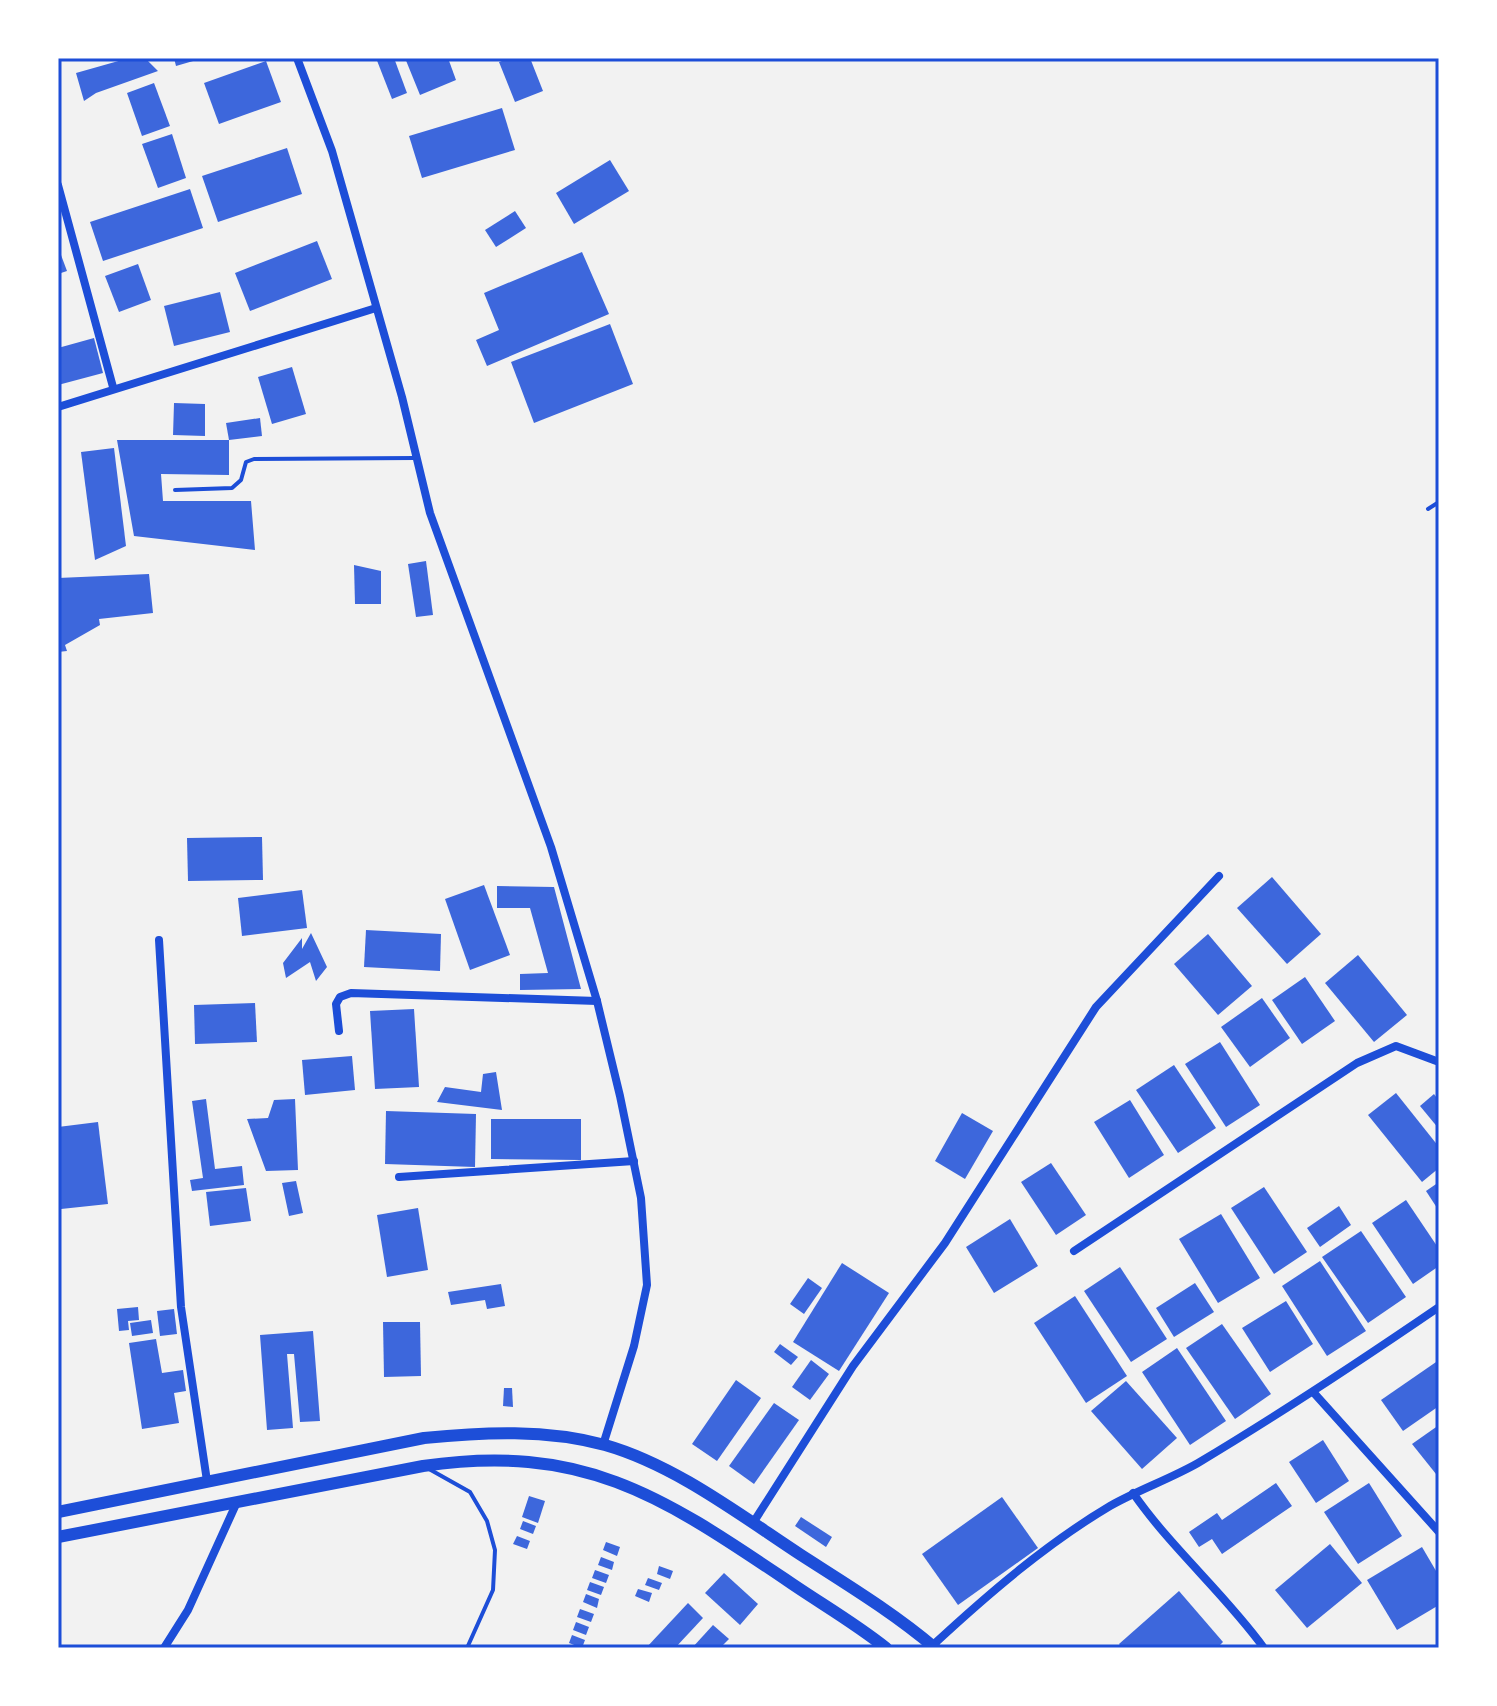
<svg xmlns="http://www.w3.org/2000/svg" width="1497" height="1706" font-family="Signika,sans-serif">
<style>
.building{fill:#3d67dc}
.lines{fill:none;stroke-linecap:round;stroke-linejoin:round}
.service{stroke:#1d4ed8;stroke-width:4}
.minor{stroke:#1d4ed8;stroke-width:8}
.secondary{stroke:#1d4ed8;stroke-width:12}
.neatline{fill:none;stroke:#1d4ed8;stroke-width:3}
</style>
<rect width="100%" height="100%" fill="#f2f2f2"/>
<g class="building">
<path d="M 129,58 L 145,58 L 158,71 L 96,93 L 84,101 L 76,73 Z"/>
<path d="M 174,58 L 200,58 L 200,59 L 176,66 Z"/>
<path d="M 376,58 L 394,58 L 407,93 L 392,99 Z"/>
<path d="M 405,58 L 448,58 L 456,80 L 420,95 Z"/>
<path d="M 510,58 L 530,58 L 543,91 L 515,102 L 499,62 Z"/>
<path d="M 266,61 L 281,102 L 219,124 L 204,83 Z"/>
<path d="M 154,83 L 170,126 L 142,136 L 127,93 Z"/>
<path d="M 502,108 L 515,150 L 422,178 L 409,136 Z"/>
<path d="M 172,134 L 186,178 L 158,188 L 142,144 Z"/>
<path d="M 287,148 L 302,194 L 218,222 L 202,176 Z"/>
<path d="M 610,160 L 629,191 L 574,224 L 556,193 Z"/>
<path d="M 190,189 L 203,228 L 103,261 L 90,222 Z"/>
<path d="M 515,211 L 526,228 L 496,247 L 485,230 Z"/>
<path d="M 317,241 L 332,279 L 250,311 L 235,273 Z"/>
<path d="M 58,247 L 67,271 L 58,274 Z"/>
<path d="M 582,252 L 609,314 L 487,366 L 476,340 L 499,330 L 484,293 Z"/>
<path d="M 138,264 L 151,300 L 119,312 L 105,276 Z"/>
<path d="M 220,292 L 230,332 L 174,346 L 164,306 Z"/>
<path d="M 610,324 L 633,384 L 534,423 L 511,362 Z"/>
<path d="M 94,338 L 103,373 L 58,385 L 58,348 Z"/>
<path d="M 292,367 L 306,414 L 272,424 L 258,377 Z"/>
<path d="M 174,403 L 205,404 L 205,436 L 173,435 Z"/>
<path d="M 260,418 L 262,436 L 229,440 L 226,423 Z"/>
<path d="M 117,440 L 229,440 L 229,475 L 161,474 L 163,501 L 251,501 L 255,550 L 134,536 Z"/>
<path d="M 114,448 L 126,546 L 95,560 L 81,452 Z"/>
<path d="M 426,561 L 433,615 L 416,617 L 408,564 Z"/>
<path d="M 354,565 L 381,571 L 381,604 L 355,604 Z"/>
<path d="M 149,574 L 153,613 L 99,619 L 100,625 L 65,645 L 67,651 L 58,652 L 58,578 Z"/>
<path d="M 262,837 L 263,880 L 188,881 L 187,838 Z"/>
<path d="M 1272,877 L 1321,934 L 1287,964 L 1237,908 Z"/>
<path d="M 484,885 L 510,955 L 470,970 L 445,899 Z"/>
<path d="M 497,886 L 554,887 L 581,989 L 520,990 L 520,974 L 548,973 L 530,908 L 497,908 Z"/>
<path d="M 302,890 L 307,928 L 242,936 L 238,898 Z"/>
<path d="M 366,930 L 441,934 L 440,971 L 364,967 Z"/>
<path d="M 311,933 L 327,967 L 316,981 L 310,962 L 286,978 L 283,963 L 302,938 L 302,949 Z"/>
<path d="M 1208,934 L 1252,986 L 1218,1015 L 1174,964 Z"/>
<path d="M 1358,955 L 1407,1015 L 1374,1042 L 1325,983 Z"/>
<path d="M 1305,977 L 1335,1021 L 1302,1044 L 1272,1000 Z"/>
<path d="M 1262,998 L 1290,1038 L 1250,1067 L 1221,1027 Z"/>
<path d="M 255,1003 L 257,1042 L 195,1044 L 194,1005 Z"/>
<path d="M 414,1009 L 419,1087 L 375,1089 L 370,1011 Z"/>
<path d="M 1220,1042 L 1260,1105 L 1226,1127 L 1185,1064 Z"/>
<path d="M 352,1056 L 355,1090 L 305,1095 L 302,1060 Z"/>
<path d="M 1174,1065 L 1216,1128 L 1178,1153 L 1136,1090 Z"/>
<path d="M 496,1072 L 502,1110 L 437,1102 L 445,1087 L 481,1092 L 483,1074 Z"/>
<path d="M 1396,1093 L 1439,1147 L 1439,1168 L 1422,1182 L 1368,1115 Z"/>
<path d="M 1434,1094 L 1439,1101 L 1439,1129 L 1420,1106 Z"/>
<path d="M 206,1099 L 215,1169 L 242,1166 L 244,1185 L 192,1191 L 190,1180 L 203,1178 L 192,1101 Z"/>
<path d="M 295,1099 L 298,1170 L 266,1171 L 247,1119 L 268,1118 L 274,1100 Z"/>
<path d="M 1130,1100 L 1164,1155 L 1129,1178 L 1094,1122 Z"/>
<path d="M 386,1111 L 476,1114 L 475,1167 L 385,1164 Z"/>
<path d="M 962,1113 L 993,1131 L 965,1179 L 935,1161 Z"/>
<path d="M 491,1119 L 581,1119 L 581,1160 L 491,1159 Z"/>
<path d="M 98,1122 L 108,1204 L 61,1209 L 58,1127 Z"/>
<path d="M 1051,1163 L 1086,1215 L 1056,1235 L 1021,1182 Z"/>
<path d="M 296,1181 L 303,1213 L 289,1216 L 282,1183 Z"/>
<path d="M 1439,1182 L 1439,1211 L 1426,1191 Z"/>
<path d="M 1264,1187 L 1307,1252 L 1274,1274 L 1231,1208 Z"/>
<path d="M 246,1188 L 251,1221 L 210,1226 L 206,1192 Z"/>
<path d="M 1406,1200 L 1439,1249 L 1439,1266 L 1413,1284 L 1372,1223 Z"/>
<path d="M 1339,1206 L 1351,1225 L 1320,1247 L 1307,1228 Z"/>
<path d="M 418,1208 L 428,1270 L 387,1277 L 377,1215 Z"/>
<path d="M 1221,1214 L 1260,1278 L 1218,1303 L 1179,1239 Z"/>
<path d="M 1010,1219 L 1038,1266 L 994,1293 L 966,1247 Z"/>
<path d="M 1361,1231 L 1406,1297 L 1368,1323 L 1322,1257 Z"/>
<path d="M 1320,1261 L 1366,1331 L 1327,1356 L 1282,1286 Z"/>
<path d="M 842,1263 L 889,1293 L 839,1371 L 793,1342 Z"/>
<path d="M 1120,1267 L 1167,1339 L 1131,1362 L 1084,1291 Z"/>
<path d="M 808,1278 L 822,1288 L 804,1314 L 790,1304 Z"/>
<path d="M 1195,1283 L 1214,1312 L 1174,1337 L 1156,1308 Z"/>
<path d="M 501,1284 L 505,1306 L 487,1309 L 485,1300 L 451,1305 L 448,1292 Z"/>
<path d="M 1075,1296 L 1127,1376 L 1086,1403 L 1034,1323 Z"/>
<path d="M 1286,1301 L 1313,1344 L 1270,1372 L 1242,1328 Z"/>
<path d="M 138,1307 L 139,1320 L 128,1321 L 129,1330 L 119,1331 L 117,1309 Z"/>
<path d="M 174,1309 L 177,1334 L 160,1336 L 157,1311 Z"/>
<path d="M 151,1320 L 153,1333 L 132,1336 L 130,1323 Z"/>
<path d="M 383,1322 L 420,1322 L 421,1376 L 384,1377 Z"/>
<path d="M 1222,1324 L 1271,1394 L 1235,1419 L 1186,1348 Z"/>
<path d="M 313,1331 L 320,1421 L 300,1422 L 294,1354 L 287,1354 L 293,1428 L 267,1430 L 260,1335 Z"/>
<path d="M 156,1339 L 162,1373 L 183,1370 L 186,1391 L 174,1393 L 179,1423 L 142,1429 L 129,1343 Z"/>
<path d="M 780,1344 L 798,1357 L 791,1365 L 774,1352 Z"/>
<path d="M 1177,1348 L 1226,1421 L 1190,1445 L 1142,1372 Z"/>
<path d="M 811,1360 L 829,1374 L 810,1400 L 792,1387 Z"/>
<path d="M 1439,1360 L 1439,1406 L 1403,1431 L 1381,1400 Z"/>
<path d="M 736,1380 L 761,1398 L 717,1461 L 692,1444 Z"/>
<path d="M 1126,1381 L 1177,1438 L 1142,1469 L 1091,1411 Z"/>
<path d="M 504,1388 L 512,1388 L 513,1407 L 503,1406 Z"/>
<path d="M 774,1403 L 799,1420 L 754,1484 L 729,1466 Z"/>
<path d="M 1439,1425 L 1439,1472 L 1436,1474 L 1412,1444 Z"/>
<path d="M 1323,1440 L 1349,1481 L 1316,1503 L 1289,1462 Z"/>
<path d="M 1276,1483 L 1292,1506 L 1222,1554 L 1212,1539 L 1199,1547 L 1189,1532 L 1217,1513 L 1222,1520 Z"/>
<path d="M 1369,1483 L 1402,1536 L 1358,1564 L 1324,1512 Z"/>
<path d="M 529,1496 L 545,1501 L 538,1523 L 522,1517 Z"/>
<path d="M 1002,1497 L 1038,1548 L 958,1605 L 922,1554 Z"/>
<path d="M 801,1517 L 832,1537 L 826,1547 L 795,1526 Z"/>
<path d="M 523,1521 L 536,1526 L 533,1534 L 520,1529 Z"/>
<path d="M 517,1536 L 530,1541 L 527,1549 L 513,1544 Z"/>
<path d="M 606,1542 L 620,1547 L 617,1556 L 603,1550 Z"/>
<path d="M 1330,1544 L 1362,1583 L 1307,1628 L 1275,1590 Z"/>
<path d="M 1422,1547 L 1439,1576 L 1439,1605 L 1397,1630 L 1367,1580 Z"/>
<path d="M 601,1557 L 614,1562 L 612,1570 L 598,1565 Z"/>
<path d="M 659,1566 L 673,1571 L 670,1579 L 657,1574 Z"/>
<path d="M 595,1570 L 609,1575 L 606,1583 L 592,1578 Z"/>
<path d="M 724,1573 L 758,1604 L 740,1625 L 705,1593 Z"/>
<path d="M 648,1578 L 662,1583 L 659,1590 L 645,1585 Z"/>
<path d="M 590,1582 L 604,1587 L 601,1595 L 587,1590 Z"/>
<path d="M 638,1589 L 652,1593 L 649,1602 L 635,1596 Z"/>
<path d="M 1179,1591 L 1223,1642 L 1217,1648 L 1122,1648 L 1119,1644 Z"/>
<path d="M 586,1594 L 599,1599 L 597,1608 L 583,1602 Z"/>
<path d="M 688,1603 L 703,1618 L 675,1648 L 646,1648 Z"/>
<path d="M 580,1609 L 594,1614 L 591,1622 L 577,1617 Z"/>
<path d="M 576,1622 L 589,1627 L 586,1635 L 573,1630 Z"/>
<path d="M 713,1625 L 729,1639 L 720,1648 L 692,1648 Z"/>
<path d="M 572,1635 L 585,1640 L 582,1648 L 569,1643 Z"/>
</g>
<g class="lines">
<g class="service">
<path d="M 175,490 L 232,488 L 241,480 L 246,462 L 254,459 L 415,458"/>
<path d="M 1428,509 L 1439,502"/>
<path d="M 429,1469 L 470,1492 L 487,1521 L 495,1550 L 493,1590 L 467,1648"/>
</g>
<g class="minor">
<path d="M 297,58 L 332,151 L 402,397 L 430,513 L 551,847 L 597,1001 L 620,1096 L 641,1198 L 647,1285 L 634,1346 L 603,1445"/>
<path d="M 58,185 L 113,387"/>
<path d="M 58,407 L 376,308"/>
<path d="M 159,940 L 181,1307 L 207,1481"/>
<path d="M 339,1031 L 336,1004 L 340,997 L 351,993 L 597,1001"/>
<path d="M 399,1177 L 634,1161"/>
<path d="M 1074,1251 L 1357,1063 L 1396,1046 L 1439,1062"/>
<path d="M 1314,1393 L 1439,1532"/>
<path d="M 1133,1493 C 1172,1549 1224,1593 1264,1648"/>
<path d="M 753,1523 L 853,1366 L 945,1243 L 1096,1007 L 1219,876"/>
<path d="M 933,1645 C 987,1595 1046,1544 1110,1506 C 1138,1490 1170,1479 1198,1463 C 1280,1414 1360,1361 1439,1307"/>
<path d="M 164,1648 L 188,1610 L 237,1502"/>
</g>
<g class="secondary">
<path d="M 58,1512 L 424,1438 C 484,1432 546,1429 605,1445 C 675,1465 740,1515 801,1555 C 846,1584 894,1613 935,1648"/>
<path d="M 58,1537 L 423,1466 C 581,1443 659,1494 785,1579 C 818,1602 855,1623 886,1648"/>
</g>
</g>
<rect width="1497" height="1706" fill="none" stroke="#ffffff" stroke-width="120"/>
<rect x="60" y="60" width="1377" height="1586" class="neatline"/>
</svg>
